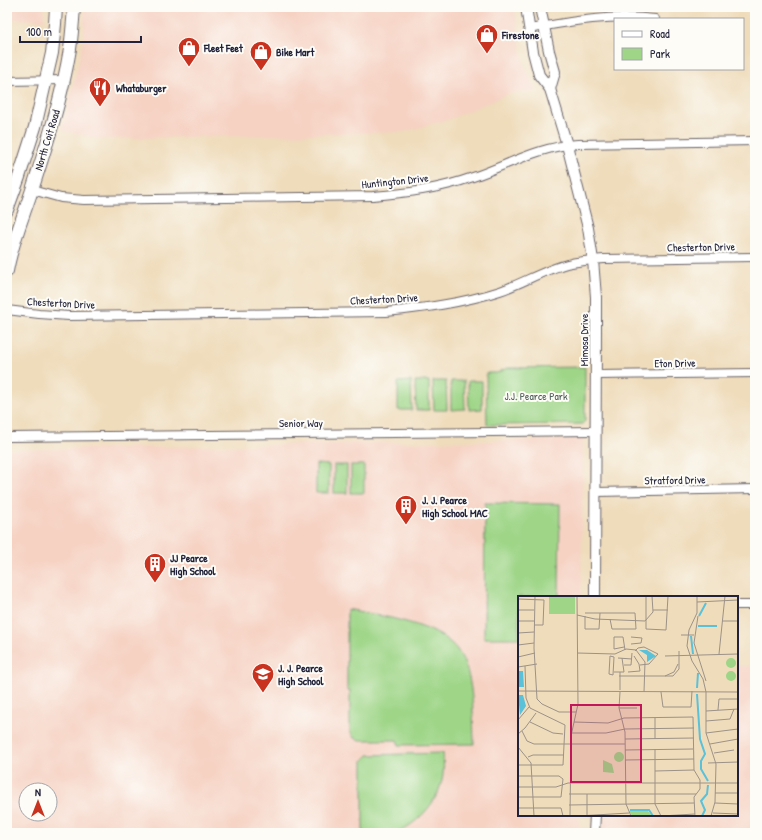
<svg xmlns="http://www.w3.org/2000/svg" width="762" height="840" font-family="'Patrick Hand',sans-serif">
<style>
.built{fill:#f6d2c3;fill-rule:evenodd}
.park{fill:#9ed587;stroke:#607c61}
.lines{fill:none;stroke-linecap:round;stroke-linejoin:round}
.minor-casing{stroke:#6a6368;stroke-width:10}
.tertiary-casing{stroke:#6a6368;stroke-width:12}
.secondary-casing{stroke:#6a6368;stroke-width:14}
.minor{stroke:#fff;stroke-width:8}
.tertiary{stroke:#fff;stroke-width:10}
.secondary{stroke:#fff;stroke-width:12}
.labels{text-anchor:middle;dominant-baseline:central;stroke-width:4;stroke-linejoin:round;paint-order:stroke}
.poi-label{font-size:11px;font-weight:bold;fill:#22223b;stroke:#fdfcf7;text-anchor:start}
.street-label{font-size:11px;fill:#22223b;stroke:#fdfcf7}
.park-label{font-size:11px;fill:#475852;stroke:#fdfcf7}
.inset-river{fill:none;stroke:#5bc1d9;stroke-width:2}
.inset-road{fill:none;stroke:#9d9288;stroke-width:1}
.view{fill:#c2185b;fill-opacity:0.15;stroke:#c2185b;stroke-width:2}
.inset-edge{fill:none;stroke:#22223b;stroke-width:2}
</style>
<rect width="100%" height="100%" fill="#fdfcf7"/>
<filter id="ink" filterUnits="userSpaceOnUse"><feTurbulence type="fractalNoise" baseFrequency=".025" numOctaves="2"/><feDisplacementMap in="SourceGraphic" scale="8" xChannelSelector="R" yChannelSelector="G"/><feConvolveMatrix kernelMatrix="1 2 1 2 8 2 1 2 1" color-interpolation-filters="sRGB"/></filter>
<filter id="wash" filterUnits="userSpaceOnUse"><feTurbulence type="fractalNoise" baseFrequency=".012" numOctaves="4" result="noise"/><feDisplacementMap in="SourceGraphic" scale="16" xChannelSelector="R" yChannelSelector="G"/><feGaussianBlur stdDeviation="0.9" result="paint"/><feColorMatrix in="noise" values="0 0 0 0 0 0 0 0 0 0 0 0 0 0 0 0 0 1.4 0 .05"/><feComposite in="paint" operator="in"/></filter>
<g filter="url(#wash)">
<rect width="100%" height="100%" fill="#efdcbb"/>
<g class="built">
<path d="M 7,7 L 44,7 L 44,20 L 7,19 Z"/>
<path d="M 85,7 L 514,7 L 524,66 L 537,91 L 510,93 L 450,119 L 403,132 L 100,139 L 62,130 L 83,44 Z"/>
<path d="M 583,439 L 581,597 L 519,597 L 519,815 L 579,815 L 579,833 L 7,833 L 7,450 ZM 26,790 L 50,790 L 50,814 L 26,814 Z"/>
<path d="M 737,666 L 755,666 L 755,833 L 603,833 L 603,815 L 737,815 Z"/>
</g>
<g class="park">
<path d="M 585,367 L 585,421 L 582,424 L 487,425 L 486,373 L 497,373 L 507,368 Z"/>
<path d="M 411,381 L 412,410 L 398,410 L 398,382 Z"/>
<path d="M 415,381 L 429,381 L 429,410 L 416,410 Z"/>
<path d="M 433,381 L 446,381 L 447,410 L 434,410 Z"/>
<path d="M 451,381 L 464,381 L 465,409 L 451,410 Z"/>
<path d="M 468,381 L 482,381 L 482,409 L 469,410 Z"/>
<path d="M 316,464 L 329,465 L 329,493 L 316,493 Z"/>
<rect x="334" y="465" width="13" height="28"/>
<rect x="351" y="465" width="13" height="28"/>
<path d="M 485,503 L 560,504 L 559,597 L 519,597 L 519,638 L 484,638 Z"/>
<path d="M 347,609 C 376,615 431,623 452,644 C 459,650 464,661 467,670 C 474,694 473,719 474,744 L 399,745 L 397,740 L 360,740 L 354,738 L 350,732 L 350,690 L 347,690 Z"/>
<path d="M 443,753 C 444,765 444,776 440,787 C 434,806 412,830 391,833 C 382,834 372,833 363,833 L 363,760 L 368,755 Z"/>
</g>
</g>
<g filter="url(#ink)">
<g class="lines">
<g class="minor-casing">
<g id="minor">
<path d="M 529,29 C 571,21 613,14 655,19"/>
<path d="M 7,81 L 64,80"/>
<path d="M 32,190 L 61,198 L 84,200 L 373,196 C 407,193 440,189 473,177 C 508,165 540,146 578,144 L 755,141"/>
<path d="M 7,310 L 39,314 L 69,316 L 386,312 C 424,308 463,303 500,291 C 523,283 544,270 567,264 C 579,261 591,260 604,259 L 755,257"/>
<path d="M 596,375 L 755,373"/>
<path d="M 7,437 L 596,431"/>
<path d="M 596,492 L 755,489"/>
<path d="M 737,605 L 755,605"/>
</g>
</g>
<g class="tertiary-casing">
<g id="tertiary">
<path d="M 526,7 L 533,52 L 539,75 L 550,89 L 567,145 L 588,228 L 593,260 L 596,297 L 596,329 L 595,597"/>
<path d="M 540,7 L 549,51 L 555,72 L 550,89"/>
<path d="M 594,833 L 595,815"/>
</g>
</g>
<g class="secondary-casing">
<g id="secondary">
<path d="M 7,210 L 19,177 L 35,127 L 52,53 L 55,24 L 56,7"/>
<path d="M 7,271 C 12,243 23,217 32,190 C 47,144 62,97 70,49 C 72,35 73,21 74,7"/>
</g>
</g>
<use href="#minor" class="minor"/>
<use href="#tertiary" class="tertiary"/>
<use href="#secondary" class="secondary"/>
</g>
</g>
<defs>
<g id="shop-pin" transform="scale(1.15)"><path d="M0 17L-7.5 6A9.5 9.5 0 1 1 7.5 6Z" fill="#c8321e" stroke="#fdfcf7"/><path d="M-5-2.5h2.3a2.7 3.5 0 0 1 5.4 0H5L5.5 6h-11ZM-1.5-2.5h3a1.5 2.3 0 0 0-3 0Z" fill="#fff"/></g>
<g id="restaurant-pin" transform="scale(1.15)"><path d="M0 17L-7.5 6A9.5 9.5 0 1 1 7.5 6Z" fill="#c8321e" stroke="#fdfcf7"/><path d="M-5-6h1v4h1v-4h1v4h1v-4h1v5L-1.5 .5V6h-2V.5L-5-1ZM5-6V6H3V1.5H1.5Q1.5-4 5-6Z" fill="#fff"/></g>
<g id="building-pin" transform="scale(1.15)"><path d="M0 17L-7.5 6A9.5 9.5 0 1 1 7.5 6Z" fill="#c8321e" stroke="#fdfcf7"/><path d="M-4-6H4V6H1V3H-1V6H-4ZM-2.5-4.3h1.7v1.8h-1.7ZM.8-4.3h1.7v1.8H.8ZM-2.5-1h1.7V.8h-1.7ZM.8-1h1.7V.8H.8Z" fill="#fff"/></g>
<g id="school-pin" transform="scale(1.15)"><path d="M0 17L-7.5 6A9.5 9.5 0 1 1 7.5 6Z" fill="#c8321e" stroke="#fdfcf7"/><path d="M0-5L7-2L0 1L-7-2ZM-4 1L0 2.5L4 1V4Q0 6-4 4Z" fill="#fff"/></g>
</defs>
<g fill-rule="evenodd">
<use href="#shop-pin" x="487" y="35"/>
<use href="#shop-pin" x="189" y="48"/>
<use href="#shop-pin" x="261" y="52"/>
<use href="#restaurant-pin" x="100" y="88"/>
<use href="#building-pin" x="406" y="506"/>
<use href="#building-pin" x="155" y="564"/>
<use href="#school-pin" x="263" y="674"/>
</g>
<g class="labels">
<g class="poi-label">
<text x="502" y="35">Firestone</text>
<text x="204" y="48">Fleet Feet</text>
<text x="276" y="52">Bike Mart</text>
<text x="116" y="88">Whataburger</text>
<text x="422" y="500">J. J. Pearce<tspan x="422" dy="13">High School MAC</tspan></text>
<text x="170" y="558">JJ Pearce<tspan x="170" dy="13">High School</tspan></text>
<text x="278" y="668">J. J. Pearce<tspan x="278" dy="13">High School</tspan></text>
</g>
<g class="street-label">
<text transform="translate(47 140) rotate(-73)">North Coit Road</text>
<text transform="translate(395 181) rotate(-6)">Huntington Drive</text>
<text transform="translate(701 247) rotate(-1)">Chesterton Drive</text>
<text transform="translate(384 299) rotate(-3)">Chesterton Drive</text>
<text transform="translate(61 303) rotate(3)">Chesterton Drive</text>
<text transform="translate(584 340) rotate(-90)">Mimosa Drive</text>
<text transform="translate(675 363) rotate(-1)">Eton Drive</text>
<text x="301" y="423">Senior Way</text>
<text transform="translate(675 480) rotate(-1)">Stratford Drive</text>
</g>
<g class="park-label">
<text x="536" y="396">J.J. Pearce Park</text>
</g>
</g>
<g transform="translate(518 596)">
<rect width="220" height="220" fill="#efdcbb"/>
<path d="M 31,0 L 57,0 L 57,18 L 31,18 Z" fill="#9ed587"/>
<path d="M208 67a5 5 0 1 1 10 0a5 5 0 1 1-10 0ZM208 80a5 5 0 1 1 10 0a5 5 0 1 1-10 0ZM96 161a5 5 0 1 1 10 0a5 5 0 1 1-10 0ZM 85,164 L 94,168 L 96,177 L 85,176 ZM 129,214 L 134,220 L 114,220 L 111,215 Z" fill="#9ed587"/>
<path d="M 121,54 L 129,54 L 138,60 L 129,66 L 129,59 ZM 0,75 L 5,75 L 6,91 L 0,91 ZM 0,99 L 5,99 L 8,110 L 2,119 Z" fill="#5bc1d9"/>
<path class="inset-river" d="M 181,20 L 188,7M 180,30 L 199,30M 173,40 L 175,58M 179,92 L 180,77M 179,98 L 182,143 L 187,158 L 183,165 L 183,173 L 190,185M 112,214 L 131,214 L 135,220M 184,220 L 187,214 L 183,205 L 189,198 L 190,189"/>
<path class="inset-road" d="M 17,0 L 16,52 L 19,103 L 24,108 L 41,116 L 58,116M 128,0 L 128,33 L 148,34 L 150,0M 179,0 L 179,17 L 171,34 L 169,50 L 174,65 L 185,83 L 188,96M 0,3 L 26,4 L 25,29 L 16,29M 179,6 L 220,4M 0,14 L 16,14M 135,14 L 150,14M 67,17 L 117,17 L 118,33 L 94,33 L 92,23M 59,19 L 77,23 L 127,25 L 135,16 L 134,0M 67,20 L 67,33 L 81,33 L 82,17M 180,20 L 176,47 L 188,85M 0,25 L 16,25M 204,25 L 220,25M 0,37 L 16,36M 163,39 L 176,39M 113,41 L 124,42 L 123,47 L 113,48M 0,49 L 16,47M 106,51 L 96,53 L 96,41 L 105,41 L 107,54M 117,55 L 120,52 L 126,51 L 140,58 L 131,68 L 122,69M 59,57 L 97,58 L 108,53 L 118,54 L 127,66 L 126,96M 201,58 L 207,0M 92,60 L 96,61 L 95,79 L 91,78 ZM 147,60 L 220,58M 0,61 L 17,57M 100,62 L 114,63M 106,69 L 113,69 L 114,57M 0,71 L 19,68M 96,76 L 106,76 L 104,62M 110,76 L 122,75 L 121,68 L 116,60M 101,80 L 155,80 L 161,73 L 161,55M 147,80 L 156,76 L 160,68M 102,94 L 102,76M 0,95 L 220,96M 102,96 L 101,112 L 107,136 L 108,208 L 113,220M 143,96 L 145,111 L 173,111 L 174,95M 188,96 L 188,137 L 198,168 L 197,206 L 193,220M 101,112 L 119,112M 200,114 L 201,103 L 220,103M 188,115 L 220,113M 137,122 L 137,143M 0,124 L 11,111M 188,125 L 212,123 L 216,113M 12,126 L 35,137 L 45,138M 56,126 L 90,127 L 106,122 L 175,121 L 176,174 L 182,184 L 182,193 L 176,201 L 177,220M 4,135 L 9,145 L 16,148 L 107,148M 53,137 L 88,137 L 107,133 L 176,132M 188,137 L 220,133M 0,138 L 7,132 L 18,117M 107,143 L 176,142M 192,148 L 220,143M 0,151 L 13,167 L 16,220M 137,153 L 137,208 L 143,220M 107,154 L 175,153M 196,157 L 216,154M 10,161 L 15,159 L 45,159M 107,164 L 176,163M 190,167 L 220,166M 0,169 L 45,169 L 47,129 L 12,112 L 8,102 L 7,70M 137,175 L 176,174M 0,180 L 41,180 L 45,183 L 43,201 L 0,201M 0,191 L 38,191 L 50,187 L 220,187M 197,197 L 220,197M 51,198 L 178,198M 197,207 L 220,208M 51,209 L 176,207M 0,212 L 43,212 L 45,220M 195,217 L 220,218M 52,220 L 53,140 L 60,108 L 59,0M 60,220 L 111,217M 69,220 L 69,198M 143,220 L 177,218"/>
<path class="view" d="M 53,109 L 123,109 L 123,186 L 53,186 Z"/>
<rect width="220" height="220" class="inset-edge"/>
</g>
<rect width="762" height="840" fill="none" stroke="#fdfcf7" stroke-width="24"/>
<rect x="614" y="18" width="130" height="52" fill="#fdfcf7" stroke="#a5a5ac"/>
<rect x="622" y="31" width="20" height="6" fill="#ffffff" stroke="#a5a5ac"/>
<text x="650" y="38" font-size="12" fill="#22223b">Road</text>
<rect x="622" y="48" width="20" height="12" fill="#9ed587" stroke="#a5a5ac"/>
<text x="650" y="58" font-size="12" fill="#22223b">Park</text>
<g transform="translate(38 802)"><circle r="19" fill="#fdfcf7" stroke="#a5a5ac"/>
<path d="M0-3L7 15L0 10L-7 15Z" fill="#c8321e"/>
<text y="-6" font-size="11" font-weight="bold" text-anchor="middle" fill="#22223b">N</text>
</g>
<path d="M20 36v6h121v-6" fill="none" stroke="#22223b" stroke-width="2"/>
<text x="26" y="36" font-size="12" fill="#22223b" stroke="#fdfcf7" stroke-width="3" paint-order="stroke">100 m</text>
</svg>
